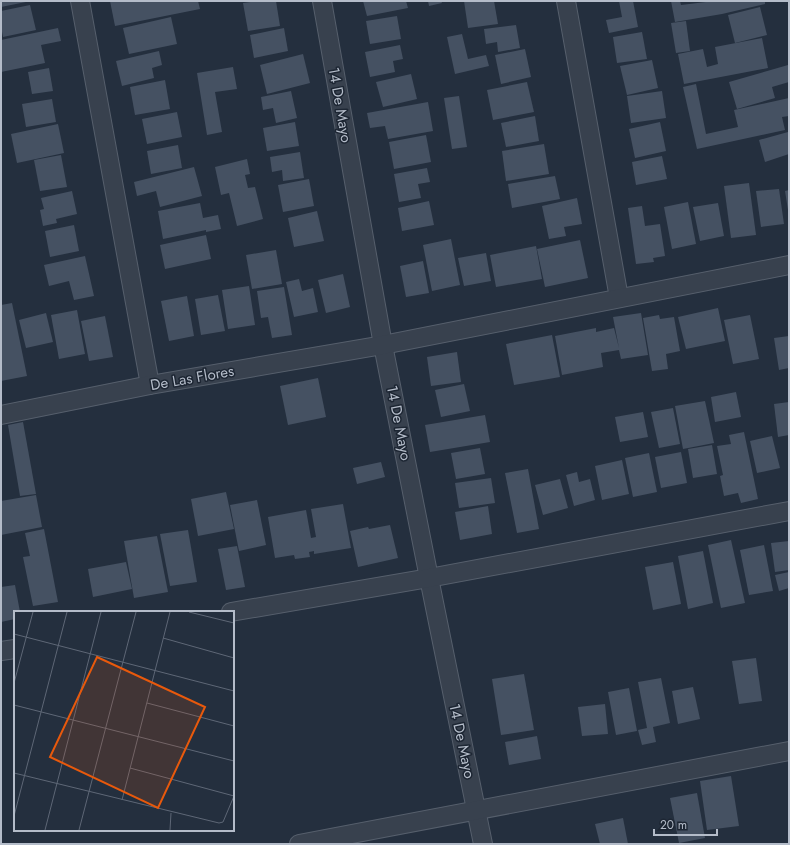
<svg xmlns="http://www.w3.org/2000/svg" width="790" height="845" font-family="Jost,sans-serif">
<style>
.building{fill:#455162}
.lines{fill:none;stroke-linecap:round;stroke-linejoin:round}
.street-casing{stroke:#565f6c;stroke-width:20}
.street{stroke:#38414e;stroke-width:18}
.labels{text-anchor:middle;dominant-baseline:central;stroke-width:3;stroke-linejoin:round;paint-order:stroke}
.street-label{font-size:15px;fill:#b4bcc9;stroke:#1d2633}
.inset-road{fill:none;stroke:#5e6776;stroke-width:1}
.view{fill:#e8590c;fill-opacity:0.15;stroke:#e8590c;stroke-width:2}
.inset-edge{fill:none;stroke:#b4bcc9;stroke-width:2}
</style>
<rect width="100%" height="100%" fill="#242f3e"/>
<g class="building">
<path d="M 1,1 L 26,1 L 26,2 L 1,7 Z"/>
<path d="M 110,1 L 198,1 L 200,9 L 115,26 Z"/>
<path d="M 258,1 L 276,1 L 280,26 L 248,31 L 243,3 Z"/>
<path d="M 363,1 L 406,1 L 408,8 L 367,16 Z"/>
<path d="M 428,1 L 441,1 L 442,3 L 429,6 Z"/>
<path d="M 464,1 L 494,1 L 498,24 L 468,28 Z"/>
<path d="M 619,1 L 633,1 L 638,27 L 609,33 L 606,20 L 622,17 Z"/>
<path d="M 671,1 L 680,1 L 681,5 L 714,1 L 765,1 L 765,4 L 722,14 L 675,22 Z"/>
<path d="M 30,5 L 36,30 L 3,37 L 1,26 L 1,11 Z"/>
<path d="M 760,7 L 767,35 L 735,43 L 728,15 Z"/>
<path d="M 397,16 L 401,39 L 370,44 L 366,21 Z"/>
<path d="M 171,17 L 177,44 L 129,54 L 123,28 Z"/>
<path d="M 686,21 L 690,51 L 676,53 L 671,23 Z"/>
<path d="M 516,25 L 520,48 L 498,52 L 497,42 L 486,44 L 484,29 Z"/>
<path d="M 58,28 L 61,41 L 41,45 L 45,63 L 1,72 L 1,40 Z"/>
<path d="M 284,28 L 288,51 L 254,58 L 250,35 Z"/>
<path d="M 642,32 L 647,59 L 617,63 L 613,37 Z"/>
<path d="M 462,34 L 468,59 L 486,55 L 489,66 L 455,74 L 447,37 Z"/>
<path d="M 762,38 L 768,68 L 684,84 L 678,54 L 703,49 L 707,67 L 718,64 L 715,47 Z"/>
<path d="M 400,45 L 403,59 L 393,61 L 395,72 L 370,77 L 365,52 Z"/>
<path d="M 525,49 L 531,77 L 501,84 L 495,55 Z"/>
<path d="M 159,51 L 162,65 L 152,68 L 154,78 L 122,86 L 116,61 Z"/>
<path d="M 303,54 L 310,83 L 267,94 L 260,65 Z"/>
<path d="M 652,60 L 658,88 L 627,95 L 620,66 Z"/>
<path d="M 788,65 L 789,82 L 772,87 L 775,98 L 737,109 L 729,82 Z"/>
<path d="M 233,67 L 237,89 L 215,92 L 222,132 L 207,135 L 197,73 Z"/>
<path d="M 49,68 L 53,91 L 32,94 L 28,72 Z"/>
<path d="M 411,74 L 417,99 L 383,107 L 376,82 Z"/>
<path d="M 165,80 L 170,109 L 135,115 L 130,87 Z"/>
<path d="M 527,82 L 534,112 L 493,120 L 487,90 Z"/>
<path d="M 696,84 L 706,134 L 738,127 L 734,110 L 789,98 L 789,116 L 782,117 L 785,130 L 697,149 L 683,87 Z"/>
<path d="M 291,91 L 297,118 L 276,123 L 273,108 L 263,110 L 261,97 Z"/>
<path d="M 662,91 L 666,118 L 631,123 L 627,96 Z"/>
<path d="M 459,96 L 467,147 L 452,149 L 444,98 Z"/>
<path d="M 52,99 L 56,122 L 26,127 L 22,104 Z"/>
<path d="M 428,102 L 433,131 L 388,139 L 385,126 L 370,128 L 367,113 Z"/>
<path d="M 177,112 L 182,137 L 147,144 L 142,119 Z"/>
<path d="M 535,116 L 539,141 L 506,147 L 501,123 Z"/>
<path d="M 295,122 L 299,146 L 267,151 L 263,128 Z"/>
<path d="M 660,122 L 666,151 L 635,158 L 629,129 Z"/>
<path d="M 58,124 L 64,153 L 17,163 L 11,134 Z"/>
<path d="M 788,132 L 789,154 L 765,162 L 759,140 Z"/>
<path d="M 426,135 L 431,162 L 394,169 L 389,142 Z"/>
<path d="M 544,144 L 549,174 L 506,181 L 502,151 Z"/>
<path d="M 178,145 L 182,168 L 151,174 L 147,151 Z"/>
<path d="M 300,152 L 304,178 L 283,181 L 282,170 L 272,172 L 270,157 Z"/>
<path d="M 61,155 L 67,187 L 40,191 L 34,160 Z"/>
<path d="M 662,156 L 667,179 L 636,185 L 632,162 Z"/>
<path d="M 247,159 L 250,174 L 245,175 L 248,188 L 255,187 L 263,219 L 237,226 L 229,193 L 221,195 L 215,167 Z"/>
<path d="M 194,167 L 202,196 L 160,207 L 156,191 L 137,196 L 134,182 Z"/>
<path d="M 427,168 L 430,182 L 418,184 L 421,198 L 399,202 L 394,174 Z"/>
<path d="M 555,176 L 560,199 L 512,208 L 508,184 Z"/>
<path d="M 309,179 L 314,206 L 283,212 L 278,185 Z"/>
<path d="M 749,183 L 756,235 L 731,238 L 724,186 Z"/>
<path d="M 779,189 L 784,224 L 761,227 L 756,191 Z"/>
<path d="M 789,190 L 789,210 L 788,210 L 785,191 Z"/>
<path d="M 72,191 L 77,214 L 56,219 L 57,223 L 43,226 L 40,210 L 44,209 L 41,198 Z"/>
<path d="M 577,198 L 582,224 L 564,227 L 566,236 L 549,239 L 542,206 Z"/>
<path d="M 429,201 L 434,225 L 402,231 L 398,208 Z"/>
<path d="M 688,202 L 696,244 L 672,249 L 664,207 Z"/>
<path d="M 200,203 L 203,218 L 218,215 L 221,229 L 206,232 L 206,230 L 163,239 L 158,211 Z"/>
<path d="M 718,203 L 724,236 L 700,241 L 693,207 Z"/>
<path d="M 642,206 L 645,226 L 660,224 L 665,256 L 653,258 L 654,262 L 636,264 L 628,208 Z"/>
<path d="M 317,211 L 324,241 L 294,247 L 288,218 Z"/>
<path d="M 74,225 L 79,251 L 50,257 L 45,231 Z"/>
<path d="M 206,235 L 211,259 L 165,269 L 160,245 Z"/>
<path d="M 451,239 L 460,285 L 432,291 L 423,245 Z"/>
<path d="M 580,240 L 588,278 L 545,287 L 537,249 Z"/>
<path d="M 536,246 L 542,279 L 496,287 L 490,255 Z"/>
<path d="M 276,250 L 282,284 L 252,289 L 246,255 Z"/>
<path d="M 486,253 L 491,281 L 464,286 L 458,258 Z"/>
<path d="M 85,256 L 94,296 L 74,300 L 69,281 L 49,286 L 44,265 Z"/>
<path d="M 423,261 L 429,293 L 406,297 L 400,266 Z"/>
<path d="M 343,274 L 350,307 L 326,313 L 318,280 Z"/>
<path d="M 299,279 L 302,291 L 313,288 L 318,312 L 294,317 L 286,282 Z"/>
<path d="M 249,286 L 255,325 L 228,329 L 222,290 Z"/>
<path d="M 284,287 L 292,335 L 272,338 L 268,317 L 261,318 L 257,291 Z"/>
<path d="M 218,295 L 225,331 L 201,335 L 195,299 Z"/>
<path d="M 187,296 L 194,336 L 169,341 L 161,301 Z"/>
<path d="M 12,303 L 27,376 L 1,381 L 1,305 Z"/>
<path d="M 718,308 L 725,341 L 686,349 L 678,317 Z"/>
<path d="M 77,310 L 85,354 L 59,359 L 51,315 Z"/>
<path d="M 46,313 L 53,342 L 26,348 L 19,320 Z"/>
<path d="M 641,313 L 648,355 L 621,359 L 619,350 L 601,353 L 603,367 L 562,375 L 555,336 L 596,328 L 596,332 L 614,328 L 619,348 L 613,317 Z"/>
<path d="M 659,315 L 660,319 L 674,317 L 680,351 L 666,354 L 668,369 L 652,371 L 643,318 Z"/>
<path d="M 750,315 L 759,359 L 733,364 L 724,320 Z"/>
<path d="M 105,316 L 113,357 L 89,361 L 81,321 Z"/>
<path d="M 552,335 L 560,377 L 514,385 L 506,344 Z"/>
<path d="M 789,336 L 789,368 L 779,370 L 774,338 Z"/>
<path d="M 457,352 L 461,382 L 431,386 L 427,357 Z"/>
<path d="M 318,378 L 326,417 L 288,425 L 280,386 Z"/>
<path d="M 464,384 L 470,411 L 441,417 L 435,390 Z"/>
<path d="M 736,392 L 741,417 L 715,422 L 711,397 Z"/>
<path d="M 705,401 L 714,443 L 683,449 L 675,406 Z"/>
<path d="M 789,402 L 789,435 L 778,437 L 774,404 Z"/>
<path d="M 673,408 L 680,444 L 659,448 L 651,412 Z"/>
<path d="M 643,412 L 648,437 L 620,442 L 615,417 Z"/>
<path d="M 485,415 L 490,442 L 430,452 L 425,425 Z"/>
<path d="M 23,422 L 36,494 L 20,496 L 8,425 Z"/>
<path d="M 744,432 L 758,499 L 741,503 L 738,493 L 724,496 L 720,476 L 723,475 L 717,446 L 731,444 L 729,435 Z"/>
<path d="M 772,436 L 780,468 L 757,473 L 750,441 Z"/>
<path d="M 712,445 L 717,474 L 693,478 L 688,449 Z"/>
<path d="M 480,448 L 485,474 L 456,479 L 451,453 Z"/>
<path d="M 681,452 L 687,483 L 661,488 L 655,457 Z"/>
<path d="M 649,453 L 657,492 L 633,497 L 625,458 Z"/>
<path d="M 622,460 L 629,494 L 602,500 L 595,466 Z"/>
<path d="M 381,462 L 385,477 L 357,484 L 353,468 Z"/>
<path d="M 528,469 L 539,529 L 517,533 L 505,473 Z"/>
<path d="M 577,472 L 579,482 L 590,479 L 595,500 L 574,506 L 566,475 Z"/>
<path d="M 491,478 L 495,503 L 459,508 L 455,483 Z"/>
<path d="M 560,479 L 568,508 L 543,515 L 535,485 Z"/>
<path d="M 226,492 L 234,529 L 198,536 L 191,499 Z"/>
<path d="M 36,495 L 42,527 L 1,535 L 1,501 Z"/>
<path d="M 257,500 L 266,545 L 239,551 L 230,505 Z"/>
<path d="M 343,504 L 351,548 L 314,554 L 314,551 L 309,552 L 310,557 L 295,559 L 294,555 L 275,558 L 268,517 L 306,510 L 311,538 L 316,537 L 311,509 Z"/>
<path d="M 488,506 L 492,534 L 460,540 L 455,512 Z"/>
<path d="M 390,525 L 398,558 L 358,567 L 350,531 L 368,527 L 369,529 Z"/>
<path d="M 44,529 L 58,602 L 33,606 L 23,557 L 30,556 L 25,533 Z"/>
<path d="M 188,530 L 197,582 L 170,586 L 160,534 Z"/>
<path d="M 157,536 L 168,592 L 134,598 L 124,541 Z"/>
<path d="M 731,540 L 745,603 L 721,608 L 708,545 Z"/>
<path d="M 789,541 L 789,570 L 775,572 L 771,543 Z"/>
<path d="M 764,545 L 773,591 L 749,595 L 740,550 Z"/>
<path d="M 237,546 L 245,587 L 226,590 L 218,549 Z"/>
<path d="M 703,551 L 713,603 L 688,609 L 678,556 Z"/>
<path d="M 126,562 L 132,589 L 93,597 L 88,569 Z"/>
<path d="M 673,562 L 681,604 L 653,610 L 645,567 Z"/>
<path d="M 789,572 L 789,588 L 779,591 L 775,575 Z"/>
<path d="M 15,585 L 20,612 L 15,612 L 15,619 L 1,622 L 1,587 Z"/>
<path d="M 756,658 L 762,701 L 739,704 L 732,661 Z"/>
<path d="M 524,674 L 534,730 L 501,735 L 492,679 Z"/>
<path d="M 661,678 L 670,723 L 653,727 L 656,742 L 642,745 L 638,730 L 647,728 L 638,682 Z"/>
<path d="M 693,687 L 700,719 L 678,724 L 672,691 Z"/>
<path d="M 629,688 L 637,731 L 616,735 L 608,692 Z"/>
<path d="M 605,704 L 608,734 L 582,736 L 578,707 Z"/>
<path d="M 537,736 L 541,759 L 509,765 L 505,742 Z"/>
<path d="M 731,776 L 739,826 L 707,830 L 700,781 Z"/>
<path d="M 697,793 L 705,838 L 679,843 L 670,798 Z"/>
<path d="M 623,818 L 628,844 L 600,844 L 595,824 Z"/>
</g>
<g class="lines">
<g class="street-casing">
<g id="street">
<path d="M 80,1 L 150,385"/>
<path d="M 322,1 L 383,345 L 429,578 L 483,844"/>
<path d="M 566,1 L 619,298"/>
<path d="M 1,415 L 150,385 L 383,345 L 789,265"/>
<path d="M 231,612 L 429,578 L 789,511"/>
<path d="M 1,651 L 15,649"/>
<path d="M 299,844 L 789,751"/>
</g>
</g>
<use href="#street" class="street"/>
</g>
<g class="labels">
<g class="street-label">
<text transform="translate(340 105) rotate(80)">14 De Mayo</text>
<text transform="translate(192 378) rotate(-10)">De Las Flores</text>
<text transform="translate(399 423) rotate(79)">14 De Mayo</text>
<text transform="translate(462 741) rotate(78)">14 De Mayo</text>
</g>
</g>
<g transform="translate(14 611)">
<rect width="220" height="220" fill="#242f3e"/>
<path class="inset-road" d="M 175,1 L 220,12M 0,23 L 220,80M 149,27 L 220,47M 0,72 L 19,1M 133,92 L 220,115M 0,94 L 220,150M 0,162 L 205,212 L 209,211 L 220,185 L 116,157M 108,189 L 156,1M 0,205 L 53,1M 31,219 L 87,1M 65,219 L 122,1M 156,219 L 157,202"/>
<path class="view" d="M 83,46 L 191,96 L 144,197 L 36,146 Z"/>
<rect width="220" height="220" class="inset-edge"/>
</g>
<rect width="790" height="845" fill="none" stroke="#b4bcc9" stroke-width="4"/>
<path d="M654 829v6h63v-6" fill="none" stroke="#b4bcc9" stroke-width="2"/>
<text x="660" y="829" font-size="12" fill="#b4bcc9" stroke="#1d2633" stroke-width="3" paint-order="stroke">20 m</text>
</svg>
